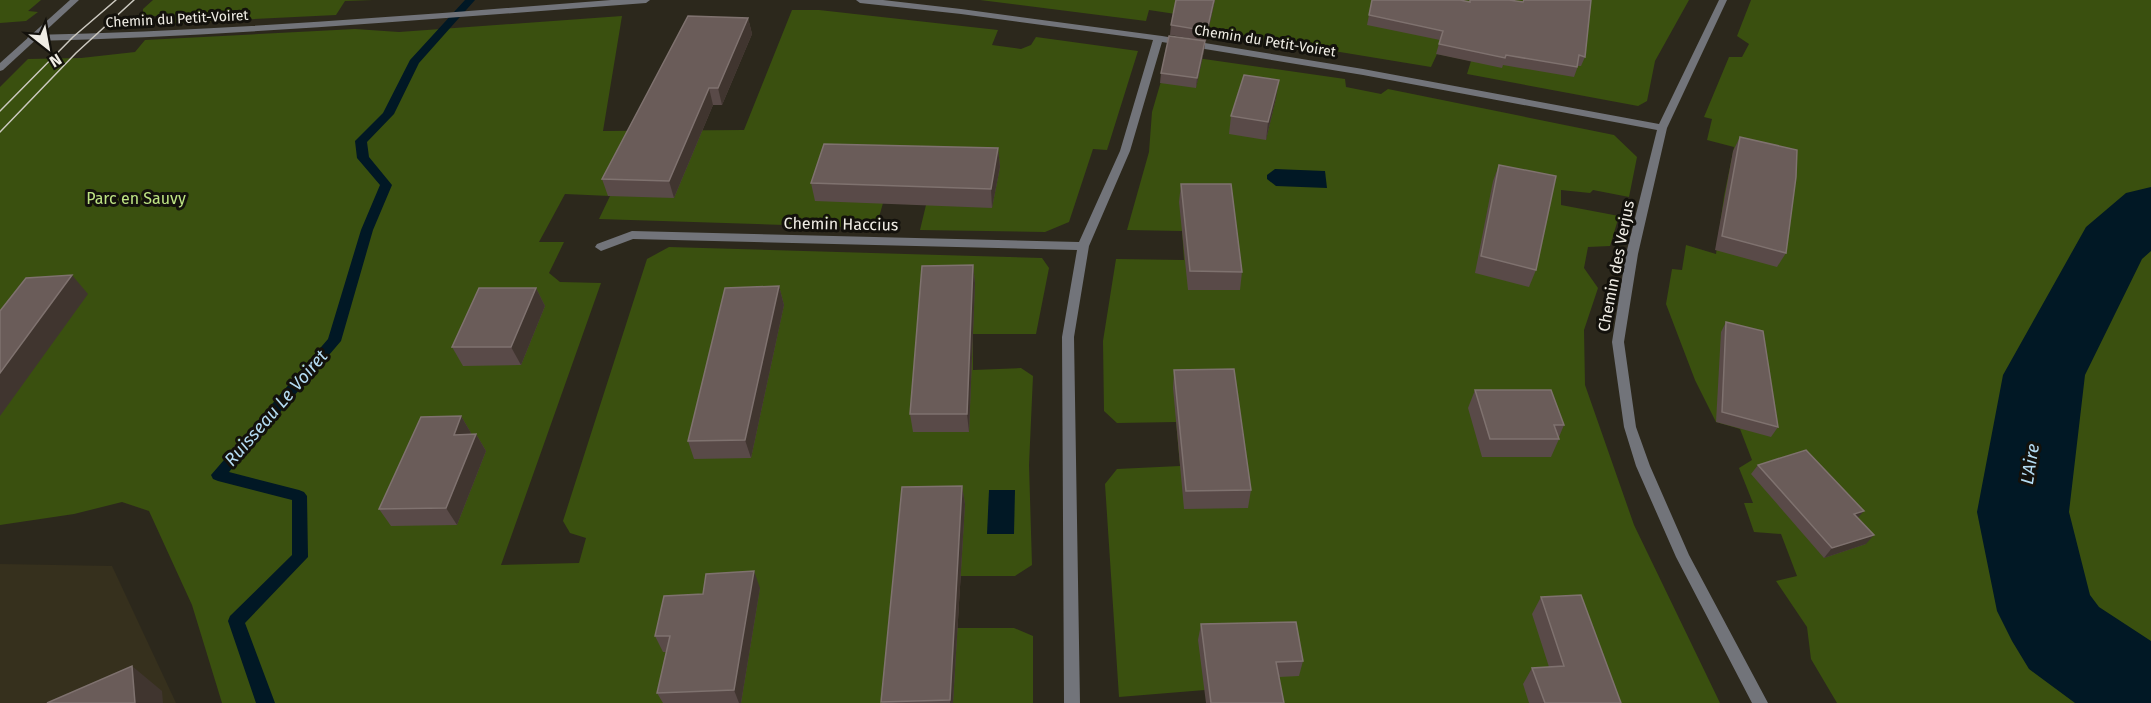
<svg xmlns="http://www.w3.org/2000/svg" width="2151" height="703" font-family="'Fira Sans',sans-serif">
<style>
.built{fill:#36301d}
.green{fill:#3a500f}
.water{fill:#011825}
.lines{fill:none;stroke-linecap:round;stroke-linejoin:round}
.stream{fill:#011825;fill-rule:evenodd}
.river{fill:#011825;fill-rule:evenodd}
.minor{fill:#72747a;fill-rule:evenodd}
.tertiary{fill:#72747a;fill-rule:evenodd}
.tram{stroke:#ccc9c0;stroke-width:1.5}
.wall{fill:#594a48}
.shaded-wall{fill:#40352f}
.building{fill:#6a5c59;stroke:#7f726f;stroke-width:1.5}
.labels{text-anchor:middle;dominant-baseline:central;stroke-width:6;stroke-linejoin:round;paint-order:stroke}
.far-street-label{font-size:14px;fill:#f0ede5;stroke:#13110c}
.park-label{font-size:16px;fill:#bee484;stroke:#13110c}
.street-label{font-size:16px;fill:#f0ede5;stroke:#13110c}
.water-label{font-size:18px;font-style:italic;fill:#b4dbf2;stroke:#13110c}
</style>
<rect width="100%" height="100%" fill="#2c281c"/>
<path class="built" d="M 0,564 L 112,566 L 176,703 L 0,703 Z"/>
<g class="green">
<path d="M 0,0 L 41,0 L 28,11 L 38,12 L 26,21 L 0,23 Z"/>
<path d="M 153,0 L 373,0 L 345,1 L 336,15 L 157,24 L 162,16 L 148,16 L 143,14 L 143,9 Z"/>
<path d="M 980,0 L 1197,0 L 1189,16 L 1149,10 L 1146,21 Z"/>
<path d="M 1214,0 L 1689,0 L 1655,61 L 1647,101 L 1638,106 L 1467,74 L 1471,61 L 1437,54 L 1431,67 L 1200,29 Z"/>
<path d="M 1751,0 L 2151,0 L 2151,703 L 1837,703 L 1811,659 L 1807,627 L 1776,581 L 1797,576 L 1781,534 L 1754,532 L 1744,503 L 1753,503 L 1739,468 L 1752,460 L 1740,429 L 1716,422 L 1695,380 L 1666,304 L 1672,269 L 1682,270 L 1686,245 L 1716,254 L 1724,196 L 1734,147 L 1707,140 L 1712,119 L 1704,117 L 1729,57 L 1742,57 L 1749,44 L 1737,36 Z"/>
<path d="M 792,10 L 819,10 L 998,30 L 992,45 L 1021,49 L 1031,45 L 1036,37 L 1138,51 L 1107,150 L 1093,149 L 1069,222 L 1045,232 L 920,230 L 926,205 L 883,203 L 876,228 L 599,219 L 610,196 L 565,194 L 539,242 L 564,242 L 549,273 L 560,282 L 601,283 L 501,565 L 579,563 L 586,538 L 570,533 L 563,521 L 647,259 L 669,247 L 1042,258 L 1049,268 L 1036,334 L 973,334 L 973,370 L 1021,368 L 1033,376 L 1029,465 L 1032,565 L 1015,576 L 960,576 L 957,628 L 1014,628 L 1033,636 L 1033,703 L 222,703 L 192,605 L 149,511 L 122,502 L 74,514 L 0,525 L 0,87 L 28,59 L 81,58 L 135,52 L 145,40 L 355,29 L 399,32 L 622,16 L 603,131 L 744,130 Z"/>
<path d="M 1169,54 L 1345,79 L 1346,87 L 1381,94 L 1388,89 L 1614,135 L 1637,157 L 1629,197 L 1593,190 L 1590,193 L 1561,190 L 1561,205 L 1619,216 L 1610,246 L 1588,247 L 1584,268 L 1598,288 L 1584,330 L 1585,385 L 1634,525 L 1720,703 L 1207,703 L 1205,690 L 1119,697 L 1105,484 L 1117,469 L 1180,466 L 1176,422 L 1117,423 L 1104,411 L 1103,341 L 1116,259 L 1184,260 L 1182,231 L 1127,230 L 1149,152 L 1152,112 Z"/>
</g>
<g class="water">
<path d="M 1275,169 L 1325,171 L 1327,188 L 1276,186 L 1267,179 L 1267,175 Z"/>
<path d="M 989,490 L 1015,490 L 1014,534 L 987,534 Z"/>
</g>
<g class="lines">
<path class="stream" d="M 465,0 L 475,0 L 419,63 L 394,114 L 367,142 L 369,157 L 392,185 L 373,230 L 341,341 L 229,472 L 299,490 L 304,492 L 307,496 L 308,557 L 245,623 L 275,703 L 256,703 L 228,621 L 230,616 L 292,555 L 292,500 L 218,481 L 213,479 L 211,475 L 328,339 L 361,230 L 380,185 L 357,158 L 355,141 L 383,113 L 410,60 Z"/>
<path class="river" d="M 2151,187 L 2151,251 L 2142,259 L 2085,375 L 2069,512 L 2090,595 L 2099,607 L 2151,641 L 2151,703 L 2075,703 L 2029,669 L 2012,641 L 1997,611 L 1977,512 L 2003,375 L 2086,227 L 2126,193 Z"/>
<g class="minor">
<path d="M 611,0 L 650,0 L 646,3 C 442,18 237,36 32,41 L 27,38 L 32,35 C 225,31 418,15 611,0 Z"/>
<path d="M 856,0 L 883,0 L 961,9 L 1162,36 L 1363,69 L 1659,124 L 1719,0 L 1727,0 L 1667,128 L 1638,254 L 1624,342 L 1636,427 L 1650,466 L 1689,555 L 1768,703 L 1752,703 L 1676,557 L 1636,466 L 1624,427 L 1612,342 L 1626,254 L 1657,130 L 1363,75 L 1162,42 L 1130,151 L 1089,246 L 1074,337 L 1080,703 L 1064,703 L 1062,337 L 1077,250 L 633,239 L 601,251 L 595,247 L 597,244 L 632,231 L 1079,242 L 1120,151 L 1153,40 L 961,14 L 860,3 Z"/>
</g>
<path class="tertiary" d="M 70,0 L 79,0 L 3,70 L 0,71 L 0,63 Z"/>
<g class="tram">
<path d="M 0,111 L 73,37 L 116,0"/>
<path d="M 0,132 L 76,53 L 134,0"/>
</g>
</g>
<g class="wall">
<path d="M 1176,0 L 1215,0 L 1206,41 L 1170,35 L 1171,25 Z"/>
<path d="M 1372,0 L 1585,57 L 1581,66 L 1578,66 L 1574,77 L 1503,65 L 1502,68 L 1436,54 L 1440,40 L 1367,25 Z"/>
<path d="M 748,18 L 752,34 L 722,105 L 713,105 L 674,198 L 608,196 L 602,179 Z"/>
<path d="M 1205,41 L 1204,51 L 1196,88 L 1160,83 L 1161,73 Z"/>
<path d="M 1276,98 L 1266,140 L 1229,134 L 1231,116 Z"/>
<path d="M 1740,137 L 1786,253 L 1777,267 L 1715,250 L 1733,151 Z"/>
<path d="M 998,148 L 1000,167 L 992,208 L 815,201 L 811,183 Z"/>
<path d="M 1499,165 L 1536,270 L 1529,287 L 1475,273 L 1493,181 Z"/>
<path d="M 1181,184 L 1242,272 L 1240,290 L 1188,290 L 1179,202 Z"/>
<path d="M 973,265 L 975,283 L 969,432 L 913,432 L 910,414 Z"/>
<path d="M 779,286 L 784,305 L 751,458 L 694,459 L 688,441 Z"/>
<path d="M 536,288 L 545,306 L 521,365 L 463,366 L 452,347 Z"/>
<path d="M 1726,322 L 1778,427 L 1771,437 L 1716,422 L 1721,332 Z"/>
<path d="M 1174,370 L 1251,490 L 1248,508 L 1184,509 L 1173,388 Z"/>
<path d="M 1475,390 L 1564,425 L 1559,437 L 1559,439 L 1551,457 L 1482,457 L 1468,408 Z"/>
<path d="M 461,416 L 471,433 L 470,434 L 476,434 L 486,451 L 457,525 L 391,526 L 379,509 Z"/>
<path d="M 1758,465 L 1858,518 L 1866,544 L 1824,558 L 1751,474 Z"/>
<path d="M 962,486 L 965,504 L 953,703 L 882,703 Z"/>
<path d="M 760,588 L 741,703 L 663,703 L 657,693 L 666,652 L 663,652 L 655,636 L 703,594 Z"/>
<path d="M 1541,597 L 1621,703 L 1529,703 L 1523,684 L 1532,668 L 1549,667 L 1532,614 Z"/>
<path d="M 1201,624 L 1303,661 L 1299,676 L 1279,677 L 1284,703 L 1206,703 L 1198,640 Z"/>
</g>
<g class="shaded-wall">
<path d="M 1214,0 L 1214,4 L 1206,41 L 1207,31 Z"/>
<path d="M 748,18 L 752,34 L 722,105 L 718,88 Z"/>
<path d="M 1205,41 L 1204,51 L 1196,88 L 1197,78 Z"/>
<path d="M 1279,80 L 1276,98 L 1266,140 L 1268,122 Z"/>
<path d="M 709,88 L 713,105 L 674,198 L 669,181 Z"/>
<path d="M 998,148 L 1000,167 L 992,208 L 991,189 Z"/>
<path d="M 973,265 L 975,283 L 969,432 L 967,414 Z"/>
<path d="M 72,275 L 88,294 L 0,416 L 0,373 Z"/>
<path d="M 779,286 L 784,305 L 751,458 L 745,440 Z"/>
<path d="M 536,288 L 545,306 L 521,365 L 511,347 Z"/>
<path d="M 461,416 L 471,433 L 464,452 L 454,435 Z"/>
<path d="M 476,434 L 486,451 L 457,525 L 446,508 Z"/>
<path d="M 962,486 L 965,504 L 953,703 L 950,703 Z"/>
<path d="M 1864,511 L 1856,520 L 1854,514 Z"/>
<path d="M 1874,535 L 1866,544 L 1824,558 L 1832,548 Z"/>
<path d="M 754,571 L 760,588 L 741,703 L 739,703 L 734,690 Z"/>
<path d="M 132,666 L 162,691 L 163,703 L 135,703 Z"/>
</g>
<g class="building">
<path d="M 1176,0 L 1214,0 L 1207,31 L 1171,25 Z"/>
<path d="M 1372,0 L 1460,0 L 1470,2 L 1470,0 L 1509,0 L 1523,2 L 1524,0 L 1591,0 L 1585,57 L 1579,55 L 1577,67 L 1506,55 L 1505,58 L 1439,44 L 1443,31 L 1369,15 Z"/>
<path d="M 688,16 L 748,18 L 718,88 L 709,88 L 669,181 L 602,179 Z"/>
<path d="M 1169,36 L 1205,41 L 1197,78 L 1161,73 Z"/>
<path d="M 1244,75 L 1279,80 L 1268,122 L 1231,116 Z"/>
<path d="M 1740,137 L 1797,150 L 1796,177 L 1786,253 L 1722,236 Z"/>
<path d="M 824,144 L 998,148 L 991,189 L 811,183 Z"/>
<path d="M 1499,165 L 1556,176 L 1536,270 L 1481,256 Z"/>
<path d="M 1181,184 L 1231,184 L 1242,272 L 1190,271 Z"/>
<path d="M 973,265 L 967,414 L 910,414 L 922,266 Z"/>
<path d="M 72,275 L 0,373 L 0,311 L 26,278 Z"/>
<path d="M 779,286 L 745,440 L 688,441 L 725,288 Z"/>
<path d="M 479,288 L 536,288 L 511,347 L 452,347 Z"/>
<path d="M 1726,322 L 1763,331 L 1778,427 L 1722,412 Z"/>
<path d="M 1234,369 L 1251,490 L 1186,491 L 1174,370 Z"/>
<path d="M 1475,390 L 1551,390 L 1564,425 L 1554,425 L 1559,439 L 1490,439 Z"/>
<path d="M 461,416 L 454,435 L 476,434 L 446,508 L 379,509 L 421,417 Z"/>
<path d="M 1806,450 L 1864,511 L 1854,514 L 1874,535 L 1832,548 L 1758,465 Z"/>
<path d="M 962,486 L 950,700 L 881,702 L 902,487 Z"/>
<path d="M 754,571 L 734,690 L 657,693 L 670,636 L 655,636 L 664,596 L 703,594 L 706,574 Z"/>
<path d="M 1581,595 L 1621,703 L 1545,703 L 1532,668 L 1564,666 L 1541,597 Z"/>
<path d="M 1296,622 L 1303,661 L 1276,662 L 1284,703 L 1211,703 L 1201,624 Z"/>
<path d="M 132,666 L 135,703 L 47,703 Z"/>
</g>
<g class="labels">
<g class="far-street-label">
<text transform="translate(177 19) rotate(-3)">Chemin du Petit-Voiret</text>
<text transform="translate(1265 41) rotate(9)">Chemin du Petit-Voiret</text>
</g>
<g class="park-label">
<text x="136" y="198">Parc en Sauvy</text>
</g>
<g class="street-label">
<text transform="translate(841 224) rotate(1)">Chemin Haccius</text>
<text transform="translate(1616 266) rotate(-79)">Chemin des Verjus</text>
</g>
<g class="water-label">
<text transform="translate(276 408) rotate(-49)">Ruisseau Le Voiret</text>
<text transform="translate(2030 464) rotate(-81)">L'Aire</text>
</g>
</g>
<g transform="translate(48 48) rotate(149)" stroke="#13110c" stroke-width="4.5" paint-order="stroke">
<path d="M0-4.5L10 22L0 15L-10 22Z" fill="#f0ede5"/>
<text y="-9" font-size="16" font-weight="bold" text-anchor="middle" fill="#f0ede5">N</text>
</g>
</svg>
